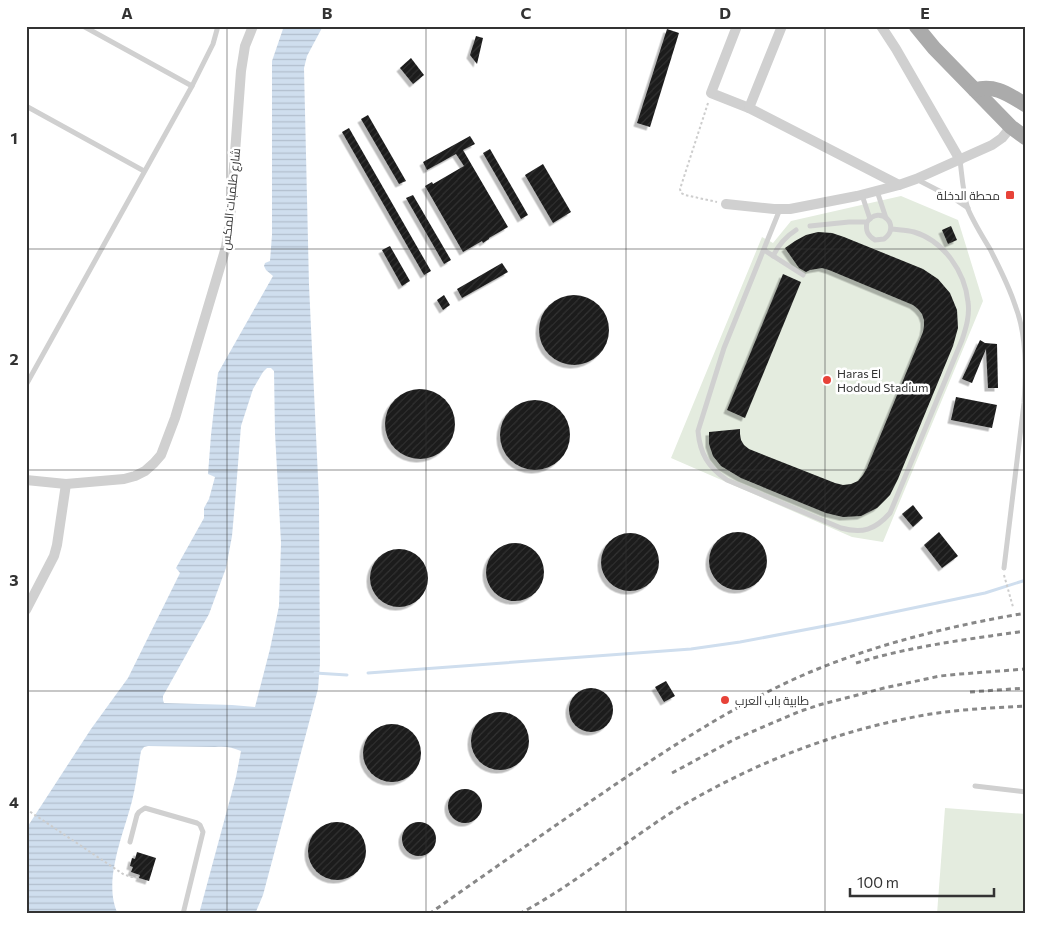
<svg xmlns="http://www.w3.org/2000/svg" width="1052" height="940" font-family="Commissioner,Cairo,sans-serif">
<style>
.grass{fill:#e4ecdf}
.water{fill:url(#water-rules);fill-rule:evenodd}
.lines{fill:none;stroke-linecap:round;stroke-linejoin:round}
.stream{stroke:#cfdeee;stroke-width:3}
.building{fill:url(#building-hatch);filter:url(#shadow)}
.path{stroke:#cdcdcd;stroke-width:2;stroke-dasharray:2.5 2.5;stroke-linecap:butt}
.lane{stroke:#d0d0d0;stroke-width:5}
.street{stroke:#d0d0d0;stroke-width:10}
.primary{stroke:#ababab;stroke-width:15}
.rail{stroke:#888;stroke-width:3;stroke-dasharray:5 4;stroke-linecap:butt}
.grid{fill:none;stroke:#333;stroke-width:1;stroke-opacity:0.55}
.poi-dot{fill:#e74238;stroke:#fff;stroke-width:2}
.labels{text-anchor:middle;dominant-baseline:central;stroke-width:5;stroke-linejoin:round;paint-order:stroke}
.poi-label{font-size:12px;fill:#333;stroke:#fff;text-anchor:start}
.street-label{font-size:12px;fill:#333;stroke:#fff}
.neatline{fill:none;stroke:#333;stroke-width:2}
.grid-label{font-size:16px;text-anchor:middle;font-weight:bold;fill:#333}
</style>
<defs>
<pattern id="water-rules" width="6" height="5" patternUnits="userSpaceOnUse" patternTransform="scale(1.25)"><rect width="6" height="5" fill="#cfdeee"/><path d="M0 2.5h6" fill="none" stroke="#b2bfcd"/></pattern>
<pattern id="building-hatch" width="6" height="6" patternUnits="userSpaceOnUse" patternTransform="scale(1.25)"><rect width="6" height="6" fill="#1a1a1a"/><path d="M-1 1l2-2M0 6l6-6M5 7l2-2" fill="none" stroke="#333"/></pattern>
<filter id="shadow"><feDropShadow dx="-3.5" dy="3.5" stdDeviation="0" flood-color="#0004"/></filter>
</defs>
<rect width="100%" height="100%" fill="#fff"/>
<g class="grass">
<path d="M 901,196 L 958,220 L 983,301 L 883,542 L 852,537 L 671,458 L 762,237 L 773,243 L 791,221 Z"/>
<path d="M 945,808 L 1026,814 L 1026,914 L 937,914 Z"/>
</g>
<path class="water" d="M 284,26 L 323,26 L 307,56 L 304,68 L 309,285 L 319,499 L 320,663 L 318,689 L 263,895 L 255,914 L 199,914 L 236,777 L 241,751 C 232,747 225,746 215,747 L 148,746 L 144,747 L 141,751 C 138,768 136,785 132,801 C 124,833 102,882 118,914 L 26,914 L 26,908 L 28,903 L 26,901 L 26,829 L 91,729 L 128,678 L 180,573 L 176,568 L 204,518 L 204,508 L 209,499 L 215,477 L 208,474 L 211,435 L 218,373 L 273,276 L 266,270 L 264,266 L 265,263 L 270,261 L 272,235 L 272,61 ZM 267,368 L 271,368 L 274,371 L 275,433 L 281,543 L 279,606 L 270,649 L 255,707 L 232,705 L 164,703 L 163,700 L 163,696 L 209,614 L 226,568 L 232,536 L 235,502 L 241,426 L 253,389 L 263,372 Z"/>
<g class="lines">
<g class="stream">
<path d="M 315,673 L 347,675"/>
<path d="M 368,673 L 691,649 L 740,642 L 846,622 L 985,593 L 1026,580"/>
</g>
</g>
<g class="building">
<path d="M 667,29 L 679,33 L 650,127 L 637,123 Z"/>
<path d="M 476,36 L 483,38 L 477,64 L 470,55 Z"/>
<path d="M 411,58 L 424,75 L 413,84 L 400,68 Z"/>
<path d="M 368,115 L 406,181 L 399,184 L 361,119 Z"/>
<path d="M 349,128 L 431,271 L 424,275 L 342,132 Z"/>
<path d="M 470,136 L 475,144 L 463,150 L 508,227 L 489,238 L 489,239 L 483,243 L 482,241 L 463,252 L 425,186 L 432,182 L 433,184 L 464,166 L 456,154 L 427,170 L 423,162 Z"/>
<path d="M 490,149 L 528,215 L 521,219 L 483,153 Z"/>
<path d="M 543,164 L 571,212 L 553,223 L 525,175 Z"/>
<path d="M 413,195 L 451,260 L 444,264 L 406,198 Z"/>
<path d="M 951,226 L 957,240 L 948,244 L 942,230 Z"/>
<path d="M 818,232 L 832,233 L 844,237 L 923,269 L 938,279 L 950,293 L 957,310 L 958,328 L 953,346 L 898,479 L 890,495 L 877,508 L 861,516 L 843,517 L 826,513 L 741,478 L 721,466 L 713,456 L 709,444 L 709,432 L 740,429 L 740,434 L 741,440 L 744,445 L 749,449 L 835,483 L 843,485 L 851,484 L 858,481 L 863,475 L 867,468 L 923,332 L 924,326 L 924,320 L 922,314 L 918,309 L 913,305 L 829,270 L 822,268 L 810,270 L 806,272 L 799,268 L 785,248 L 795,241 L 806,235 Z"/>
<path d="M 390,246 L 410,281 L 402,286 L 382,250 Z"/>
<path d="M 502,263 L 508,272 L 462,298 L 457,289 Z"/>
<path d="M 783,274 L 801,282 L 745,418 L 727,410 Z"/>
<path d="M 444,295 L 450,305 L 443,310 L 437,300 Z"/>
<circle cx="574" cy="330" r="35"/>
<path d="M 980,340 L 985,343 L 997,344 L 998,388 L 988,388 L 986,349 L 972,383 L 962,379 Z"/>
<circle cx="420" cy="424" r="35"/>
<path d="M 956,397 L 997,405 L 992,428 L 951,420 Z"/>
<circle cx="535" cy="435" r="35"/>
<path d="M 913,505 L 923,518 L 913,527 L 902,514 Z"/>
<path d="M 939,532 L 958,556 L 942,568 L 924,545 Z"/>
<circle cx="738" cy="561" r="29"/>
<circle cx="630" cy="562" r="29"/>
<circle cx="515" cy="572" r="29"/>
<circle cx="399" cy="578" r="29"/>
<path d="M 666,681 L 675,696 L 664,702 L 655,687 Z"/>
<circle cx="591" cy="710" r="22"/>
<circle cx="500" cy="741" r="29"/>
<circle cx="392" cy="753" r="29"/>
<circle cx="465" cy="806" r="17"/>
<circle cx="337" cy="851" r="29"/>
<circle cx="419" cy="839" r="17"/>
<path d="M 137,852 L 156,858 L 149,881 L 139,878 L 140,875 L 131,872 L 133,867 L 130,866 L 132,858 L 135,859 Z"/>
</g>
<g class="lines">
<g class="path">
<path d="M 708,103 L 680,189 L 681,193 L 685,195 L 717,202"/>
<path d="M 1004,575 L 1013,607"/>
<path d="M 26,809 L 123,874 L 131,877 L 138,877"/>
</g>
<g class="lane">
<path d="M 83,26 L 192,86"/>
<path d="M 26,106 L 144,171"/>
<path d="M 960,160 C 962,176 963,194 968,209 C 974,223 982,236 990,249 C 999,267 1009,286 1015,305 C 1027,335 1026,371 1024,403 L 1004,568"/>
<path d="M 916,179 L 953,198 L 968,208"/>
<path d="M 877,191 L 886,218"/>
<path d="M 862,195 L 870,219"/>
<path d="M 780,209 L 724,348 L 698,431 C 700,454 708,467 727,480 L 841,528 C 862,534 875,530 890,513 L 962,340 C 966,328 970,315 968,302 C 965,272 944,241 914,232 C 907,230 899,230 891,229"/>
<path d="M 810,226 L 849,222 L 867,222 C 880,204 902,226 884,239 L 875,240 C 868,236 865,231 867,222"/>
<path d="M 764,250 L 803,275"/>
<path d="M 773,256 C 779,244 785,237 796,230"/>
<path d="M 26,385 L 192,86 L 213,44 L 218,26"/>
<path d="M 975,786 L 1026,792"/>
<path d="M 130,842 L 137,815 L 139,812 L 145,808 L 197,823 L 200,825 L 203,832 L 183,914"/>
</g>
<g class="street">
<path d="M 737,26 L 711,93 L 749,108 L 899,185"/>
<path d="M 881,26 L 896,49 L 960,160"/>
<path d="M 749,108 L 782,26"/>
<path d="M 726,204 L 774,209 L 790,209 L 857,196 L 899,185 L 916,179 L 992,145 L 1002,138 L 1011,127"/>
<path d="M 26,480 L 66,484 L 124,479 L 135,476 L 145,471 L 154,463 L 161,455 L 175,418 L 226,247 L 230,221 L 241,71 L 245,46 L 253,26"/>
<path d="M 26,610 L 54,556 L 57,545 L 66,484"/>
</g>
<g class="primary">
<path d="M 916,26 L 934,48 L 1011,127 L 1026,138"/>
<path d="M 975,90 C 995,84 1009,95 1026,105"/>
</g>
<g class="rail">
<path d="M 856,663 C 912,646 969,639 1026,631"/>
<path d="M 970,692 L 1026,688"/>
<path d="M 672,773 L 735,739 L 798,712 L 819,705 L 884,688 L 940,676 L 960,674 L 1026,669"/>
<path d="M 429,914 C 493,869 557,824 622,780 C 680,741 736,705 801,676 C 872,645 949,626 1026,613"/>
<path d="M 519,914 C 576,884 625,841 680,807 C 751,765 828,734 909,718 C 947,710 987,708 1026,706"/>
</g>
</g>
<path class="grid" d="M 227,26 L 227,914M 426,26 L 426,914M 626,26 L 626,914M 825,26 L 825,914M 26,249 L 1026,249M 26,470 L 1026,470M 26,691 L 1026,691"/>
<g class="poi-dot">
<rect x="1005" y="190" width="10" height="10" rx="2.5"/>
<circle cx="827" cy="380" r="5"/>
<circle cx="725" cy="700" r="5"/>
</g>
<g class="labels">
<g class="poi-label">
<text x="1000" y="195" text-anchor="end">محطة الدخلة</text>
<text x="837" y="373">Haras El<tspan x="837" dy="14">Hodoud Stadium</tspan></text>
<text x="735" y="700">طابية باب العرب</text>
</g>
<g class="street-label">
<text transform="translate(230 199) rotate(-84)">شارع طلمبات المكس</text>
</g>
</g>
<rect width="1052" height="940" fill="none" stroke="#ffffff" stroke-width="55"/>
<path d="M850 888v8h144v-8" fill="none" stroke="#333333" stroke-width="2.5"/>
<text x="857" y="888" font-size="15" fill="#333333" stroke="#ffffff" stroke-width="4" paint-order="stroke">100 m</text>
<rect x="28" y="28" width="996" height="884" class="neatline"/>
<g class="grid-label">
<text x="127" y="19">A</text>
<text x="327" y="19">B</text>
<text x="526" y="19">C</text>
<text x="725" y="19">D</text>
<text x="925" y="19">E</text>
<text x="14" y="144">1</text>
<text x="14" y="365">2</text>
<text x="14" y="586">3</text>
<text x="14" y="808">4</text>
</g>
</svg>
